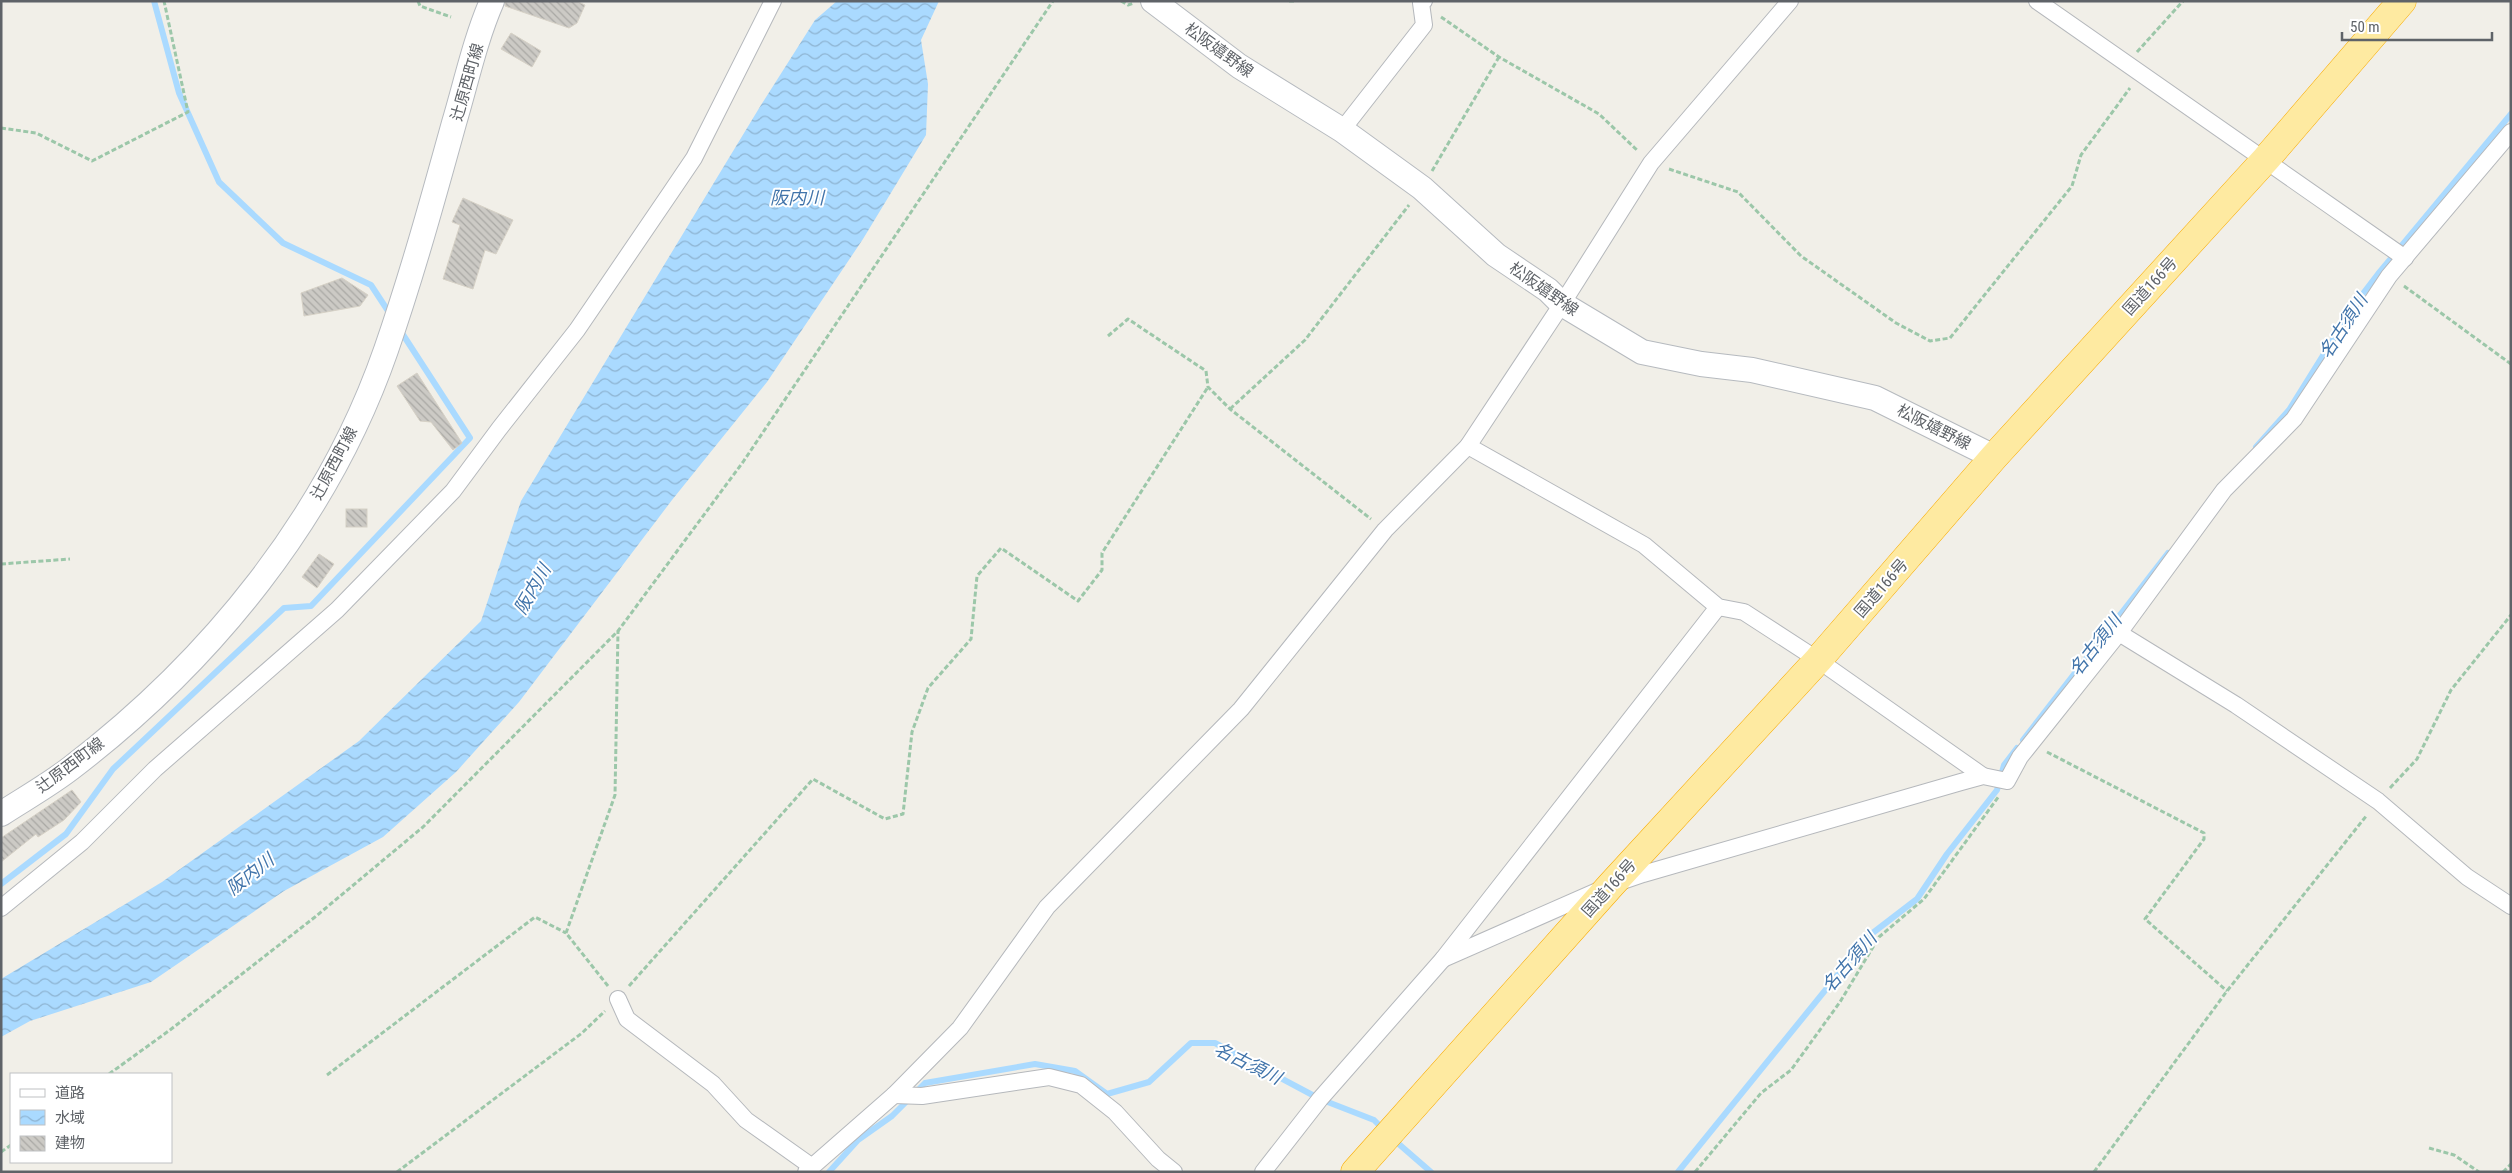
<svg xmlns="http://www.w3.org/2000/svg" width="2512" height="1173" font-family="'Roboto Condensed','Noto Sans JP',sans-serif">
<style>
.water{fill:url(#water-waves)}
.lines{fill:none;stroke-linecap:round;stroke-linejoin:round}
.stream{stroke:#aadaff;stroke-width:6}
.building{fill:url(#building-back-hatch);stroke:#d6d1c6}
.minor-casing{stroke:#b5b8bc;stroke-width:18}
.secondary-casing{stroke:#b6babf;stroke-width:26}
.trunk-casing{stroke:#f9ab00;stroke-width:29}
.path{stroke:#9cc7a9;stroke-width:3;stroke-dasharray:5 2.5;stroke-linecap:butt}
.minor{stroke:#fff;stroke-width:16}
.secondary{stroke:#fff;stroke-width:24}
.trunk{stroke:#feeaa1;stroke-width:28}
.labels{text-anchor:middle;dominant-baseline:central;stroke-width:4;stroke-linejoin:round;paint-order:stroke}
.street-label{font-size:16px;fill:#5f6368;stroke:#fff}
.water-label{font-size:18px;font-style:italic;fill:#4174aa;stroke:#fff}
</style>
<defs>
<pattern id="water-waves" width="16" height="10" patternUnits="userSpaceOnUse" patternTransform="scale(1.25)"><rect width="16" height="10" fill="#aadaff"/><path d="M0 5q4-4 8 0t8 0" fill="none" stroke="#8eb4d2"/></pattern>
<pattern id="building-back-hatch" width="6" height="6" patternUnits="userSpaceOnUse" patternTransform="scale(1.25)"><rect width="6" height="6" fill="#cccac5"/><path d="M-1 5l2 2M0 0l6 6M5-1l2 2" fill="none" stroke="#a9a8a4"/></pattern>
</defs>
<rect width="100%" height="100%" fill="#f1efe8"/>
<path class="water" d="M 837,1 L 939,1 L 921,40 L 928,84 L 926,135 L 863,239 L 767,382 L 672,500 L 519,702 L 456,772 L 383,837 L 284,891 L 151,982 L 30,1021 L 1,1037 L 1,979 L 162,882 L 359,741 L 481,621 L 521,501 L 761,105 L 815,20 Z"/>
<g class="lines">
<g class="stream">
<path d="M 154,1 L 179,93 L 219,182 L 283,243 L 371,285 L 392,317"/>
<path d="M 2256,447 L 2289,410 L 2355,304 L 2378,274 L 2511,114"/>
<path d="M 2023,740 L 2168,553"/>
<path d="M 1,884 L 66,834 L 113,769 L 284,608 L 311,606 L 470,438 L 400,330"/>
<path d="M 1393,1139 L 1431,1172"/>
<path d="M 829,1172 L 858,1140 L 892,1116 L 925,1083 L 1035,1064 L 1075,1071 L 1107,1094 L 1149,1082 L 1191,1043 L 1215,1043 L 1320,1099 L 1374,1120 L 1384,1130"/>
<path d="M 1678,1172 L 1870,935 L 1917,899 L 1947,854 L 1997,790 L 2004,765 L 2017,748"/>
</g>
</g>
<g class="building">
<path d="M 505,1 L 576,1 L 585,5 L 577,23 L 569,28 L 505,6 Z"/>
<path d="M 511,33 L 541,51 L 532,67 L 501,49 Z"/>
<path d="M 463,198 L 513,220 L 496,254 L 485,250 L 473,289 L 443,279 L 460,225 L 452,222 Z"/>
<path d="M 342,278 L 368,295 L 360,306 L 304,316 L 301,293 Z"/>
<path d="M 417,373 L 462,443 L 453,450 L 431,422 L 420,421 L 397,386 Z"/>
<rect x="346" y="509" width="21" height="18"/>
<path d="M 319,554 L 334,564 L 317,588 L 302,577 Z"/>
<path d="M 72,790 L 81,802 L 64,820 L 38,837 L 36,834 L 1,862 L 1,838 Z"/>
</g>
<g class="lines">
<g class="minor-casing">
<g id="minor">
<path d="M 2037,1 L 2405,258"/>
<path d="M 1342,130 L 1424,25 L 1421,3 L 1424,1"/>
<path d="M 1468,446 L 1644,545 L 1718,607 L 1744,612 L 1818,660 L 1983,776"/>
<path d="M 2119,633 L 2236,705 L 2378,801 L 2467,877 L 2511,906"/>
<path d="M 1,908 L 82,842 L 155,769 L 337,610 L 453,491 L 499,429 L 577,330 L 671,192 L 694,158 L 773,1"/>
<path d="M 1443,959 L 1611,885 L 1643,874 L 1961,782 L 1983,776 L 2007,781 L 2020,757 L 2119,633 L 2224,490 L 2294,419 L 2389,276 L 2511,132"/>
<path d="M 618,999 L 627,1019 L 713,1084 L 746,1120 L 811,1166"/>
<path d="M 894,1095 L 922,1096 L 1049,1077 L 1081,1085 L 1115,1112 L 1158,1159 L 1174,1172"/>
<path d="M 806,1172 L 894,1095 L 960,1028 L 1047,907 L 1241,709 L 1385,530 L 1468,446 L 1562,304 L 1651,163 L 1790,1"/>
<path d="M 1263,1172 L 1320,1099 L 1443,959 L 1718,607"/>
</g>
</g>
<g class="secondary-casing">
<g id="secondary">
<path d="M 1153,1 L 1239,66 L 1342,130 L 1422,188 L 1496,255 L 1548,290 L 1562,304 L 1642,352 L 1701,364 L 1752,370 L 1875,398 L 1994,457"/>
<path d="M 1,814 C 24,799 49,785 71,768 C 211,661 328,517 386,350 C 412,275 433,199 454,123 C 466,83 475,40 492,1"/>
</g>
</g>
<g class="trunk-casing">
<path id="trunk" d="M 1355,1172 L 1611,885 L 1818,660 L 1994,457 L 2266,159 L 2402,1"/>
</g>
<g class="path">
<path d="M 418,1 L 420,6 L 451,17"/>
<path d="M 1121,1 L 1128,5 L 1134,3"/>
<path d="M 1289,1 L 1295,1"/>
<path d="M 1441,17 L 1499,57 L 1599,114 L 1638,151"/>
<path d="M 2137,52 L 2183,1"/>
<path d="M 1,128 L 36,133 L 92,161 L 188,112 L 164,1"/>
<path d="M 1669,169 L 1738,192 L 1801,256 L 1896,323 L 1930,341 L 1950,338 L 2072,186 L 2081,155 L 2130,88"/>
<path d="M 1432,171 L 1499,57"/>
<path d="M 2404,286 L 2511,364"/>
<path d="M 1108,336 L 1128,319 L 1206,371 L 1208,387 L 1230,409 L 1371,519"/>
<path d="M 1230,409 L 1305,340 L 1409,205"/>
<path d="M 1,564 L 70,559"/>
<path d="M 2047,752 L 2204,833 L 2204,839 L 2145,919 L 2227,991"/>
<path d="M 2390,788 L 2417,759 L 2451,690 L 2511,615"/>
<path d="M 608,986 L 566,933 L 615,795 L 618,631"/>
<path d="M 629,986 L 813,779 L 885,819 L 903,814 L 912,732 L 928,688 L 971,639 L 977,576 L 1001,548 L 1078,601 L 1102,570 L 1102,553 L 1208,387"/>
<path d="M 109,1074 L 170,1030 L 315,917 L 423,827 L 618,631 L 743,462 L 1053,1"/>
<path d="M 327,1075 L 535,917 L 566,933"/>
<path d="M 2429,1148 L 2454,1155 L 2479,1172"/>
<path d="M 1,1152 L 11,1145"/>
<path d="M 397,1172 L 582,1033 L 605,1011"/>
<path d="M 1695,1172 L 1761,1093 L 1791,1070 L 1840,1002 L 1879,937 L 1924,899 L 1999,796"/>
<path d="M 2094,1172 L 2227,991 L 2367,815"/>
<path d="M 2503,1172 L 2511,1164"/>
</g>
<use href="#minor" class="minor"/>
<use href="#secondary" class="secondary"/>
<use href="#trunk" class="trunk"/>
</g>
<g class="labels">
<g class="street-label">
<text transform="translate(1219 50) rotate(36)">松阪嬉野線</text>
<text transform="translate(467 82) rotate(-74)">辻原西町線</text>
<text transform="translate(2150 286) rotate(-48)">国道166号</text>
<text transform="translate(1544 289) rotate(35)">松阪嬉野線</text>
<text transform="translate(1934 427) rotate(27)">松阪嬉野線</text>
<text transform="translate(334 463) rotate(-62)">辻原西町線</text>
<text transform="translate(1881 588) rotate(-49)">国道166号</text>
<text transform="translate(70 765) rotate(-37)">辻原西町線</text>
<text transform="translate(1609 888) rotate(-48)">国道166号</text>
</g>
<g class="water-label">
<text x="797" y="197">阪内川</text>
<text transform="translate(2343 326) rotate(-57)">名古須川</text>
<text transform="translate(532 589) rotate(-60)">阪内川</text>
<text transform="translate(2095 645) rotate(-52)">名古須川</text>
<text transform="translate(250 874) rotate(-38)">阪内川</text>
<text transform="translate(1849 962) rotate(-49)">名古須川</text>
<text transform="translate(1248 1063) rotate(26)">名古須川</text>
</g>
</g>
<rect width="2512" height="1173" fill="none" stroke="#5f6368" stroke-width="5"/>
<rect x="10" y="1073" width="162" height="90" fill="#ffffff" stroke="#bfc1c3"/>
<rect x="20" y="1089" width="25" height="8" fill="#ffffff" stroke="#bfc1c3"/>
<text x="55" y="1098" font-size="15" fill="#5f6368">道路</text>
<rect x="20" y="1110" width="25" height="15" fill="url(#water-waves)" stroke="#bfc1c3"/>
<text x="55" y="1123" font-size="15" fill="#5f6368">水域</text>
<rect x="20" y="1136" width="25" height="15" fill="url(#building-back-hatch)" stroke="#bfc1c3"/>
<text x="55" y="1148" font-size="15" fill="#5f6368">建物</text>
<path d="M2342 32v8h150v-8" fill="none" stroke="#5f6368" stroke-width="2.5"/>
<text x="2350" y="32" font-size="15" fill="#5f6368" stroke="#ffffff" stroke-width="4" paint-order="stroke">50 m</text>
</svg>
